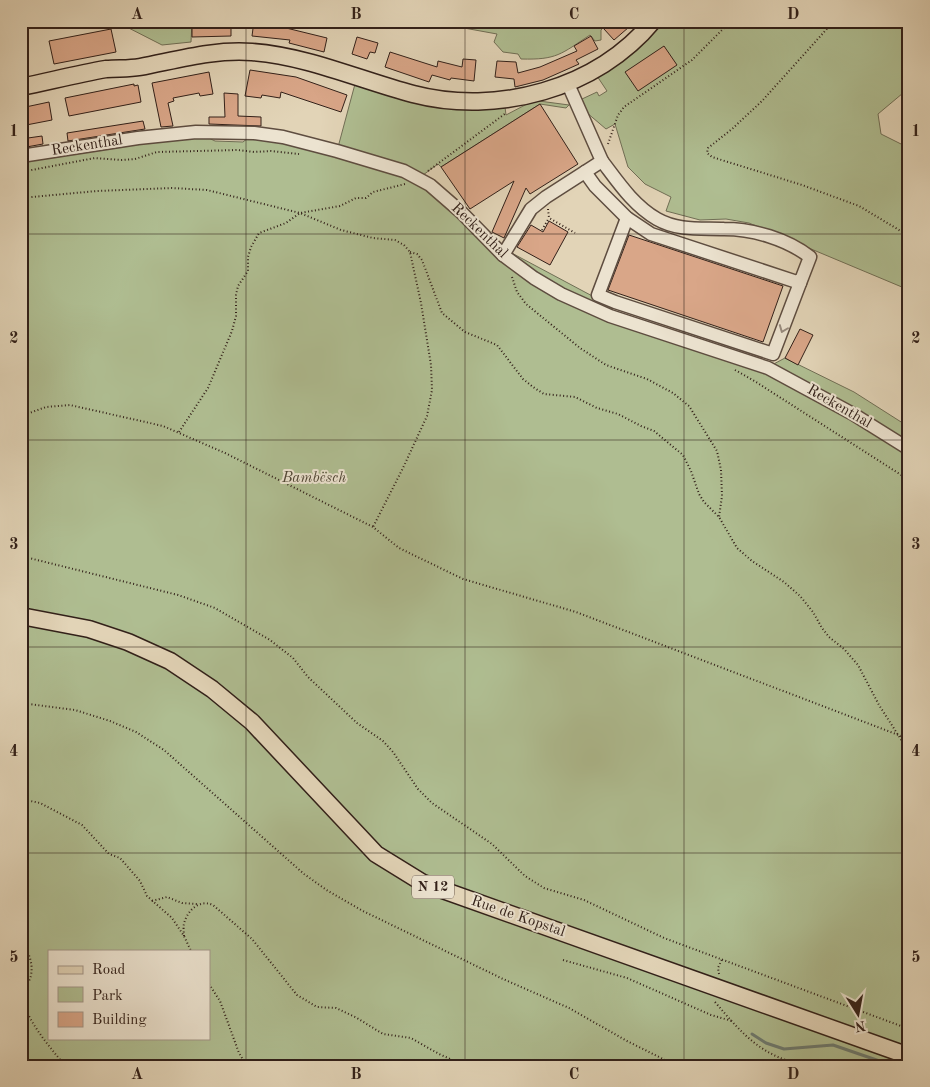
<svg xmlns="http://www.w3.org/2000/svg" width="930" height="1087" font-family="'Old Standard TT',serif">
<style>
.green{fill:#afbd91;stroke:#706e55;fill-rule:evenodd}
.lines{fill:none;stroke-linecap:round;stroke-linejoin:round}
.stream{stroke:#6d7b71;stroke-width:3}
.building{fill:#d9a688;stroke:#322019}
.minor-casing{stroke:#5e4d40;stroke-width:15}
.major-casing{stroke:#322019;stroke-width:19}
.path{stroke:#322019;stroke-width:2;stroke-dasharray:1 2.5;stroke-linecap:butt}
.minor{stroke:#ece3d0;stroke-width:12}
.major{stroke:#e2d4b7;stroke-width:16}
.oneway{stroke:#988b7e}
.grid{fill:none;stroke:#322019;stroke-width:1;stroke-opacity:0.55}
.labels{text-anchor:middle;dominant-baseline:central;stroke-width:4;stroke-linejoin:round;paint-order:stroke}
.shield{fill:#ece3d0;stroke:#6a5a50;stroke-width:1}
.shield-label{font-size:14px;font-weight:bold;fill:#322019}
.street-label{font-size:15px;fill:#322019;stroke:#ece3d0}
.park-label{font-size:15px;font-style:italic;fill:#514737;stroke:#ece3d0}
.neatline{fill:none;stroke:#322019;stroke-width:2}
.grid-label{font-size:16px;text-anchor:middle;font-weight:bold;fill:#322019}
</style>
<rect width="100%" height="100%" fill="#e2d4b7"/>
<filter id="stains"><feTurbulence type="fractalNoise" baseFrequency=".004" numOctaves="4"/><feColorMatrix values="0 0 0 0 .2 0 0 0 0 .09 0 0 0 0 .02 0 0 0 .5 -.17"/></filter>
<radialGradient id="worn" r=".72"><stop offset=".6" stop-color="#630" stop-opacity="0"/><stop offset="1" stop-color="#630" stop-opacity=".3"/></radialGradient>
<g class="green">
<path d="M 115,21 L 192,21 L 191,42 L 162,45 Z"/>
<path d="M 457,21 L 610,21 L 601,30 L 601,40 L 595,41 L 590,35 C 561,54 557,60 521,59 L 518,54 L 503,52 L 494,42 L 497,34 L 464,28 Z"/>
<path d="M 663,21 L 909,21 L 909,88 L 878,114 L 881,134 L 909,148 L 909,290 L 749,223 L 726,219 L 700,220 L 666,211 L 671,197 L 645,184 L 628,167 L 615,124 L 606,129 L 586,112 L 582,99 L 597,92 L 599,96 L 607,91 L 597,76 C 621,60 644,44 663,21 Z"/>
<path d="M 355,84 L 410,102 L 449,108 L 505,107 L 506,115 L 527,104 L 539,101 L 569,105 L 566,108 L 540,104 L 441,167 L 438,164 L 419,178 L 506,250 L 596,298 L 613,305 L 610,315 L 768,367 L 785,358 L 854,392 L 909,427 L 909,1066 L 21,1066 L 21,156 L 196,132 L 215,141 L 243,142 L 254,133 L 337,151 ZM 49,951 L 209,951 L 209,1038 L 49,1038 Z"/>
</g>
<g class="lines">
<path class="stream" d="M 752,1034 L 766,1043 L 784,1049 L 833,1045 L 894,1066"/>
</g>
<g class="building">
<path d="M 192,21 L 231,21 L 231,36 L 192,37 Z"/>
<path d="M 254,21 L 267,21 L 267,23 L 279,24 L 278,26 L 327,38 L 324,52 L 289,43 L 290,40 L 252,36 Z"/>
<path d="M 612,21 L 636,21 L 614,40 L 604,29 Z"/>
<path d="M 111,29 L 116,52 L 54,64 L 49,41 Z"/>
<path d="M 591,36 L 598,49 L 576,60 L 579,64 L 543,80 L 515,87 L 514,79 L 495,77 L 497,61 L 516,62 L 518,73 L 540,67 L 577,51 L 574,46 Z"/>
<path d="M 357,37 L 378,43 L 375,53 L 370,52 L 367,59 L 352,54 Z"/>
<path d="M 664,46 L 677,65 L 638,91 L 625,72 Z"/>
<path d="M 390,52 L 437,67 L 438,61 L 462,67 L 463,59 L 476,60 L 474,81 L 451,78 L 450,80 L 432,75 L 429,82 L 385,67 Z"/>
<path d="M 250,70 L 296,77 L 347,95 L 341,112 L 281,92 L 280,98 L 262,95 L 261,98 L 245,96 Z"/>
<path d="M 209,72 L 213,94 L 200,96 L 199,93 L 173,98 L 174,101 L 168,103 L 173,126 L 161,127 L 152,83 Z"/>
<path d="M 134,84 L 134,86 L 138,85 L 141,102 L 69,116 L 65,98 Z"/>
<path d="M 224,93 L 238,94 L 238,116 L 261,117 L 261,126 L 209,124 L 209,117 L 225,117 Z"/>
<path d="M 49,102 L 52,120 L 21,126 L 21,108 Z"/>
<path d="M 540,104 L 578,164 L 530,194 L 526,188 L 504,238 L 492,232 L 514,181 L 470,209 L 441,167 Z"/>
<path d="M 143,121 L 145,129 L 68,141 L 67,133 Z"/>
<path d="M 42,136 L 43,144 L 21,148 L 21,139 Z"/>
<path d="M 549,221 L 568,232 L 550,265 L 517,247 L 531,225 L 543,232 Z"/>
<path d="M 629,235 L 783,286 L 763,342 L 608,290 Z"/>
<path d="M 800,329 L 813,335 L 798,365 L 785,358 Z"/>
</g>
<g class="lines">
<g class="minor-casing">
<g id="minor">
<path d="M 21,156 L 138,138 L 196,132 L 254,133 L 283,137 L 337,151 L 404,171 L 430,185 L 461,212 L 503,255 L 534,278 L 561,294 L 610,316 L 768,368 L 853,414 L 909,449"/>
<path d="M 585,172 L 595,186 L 627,218 L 651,234 L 800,283 L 810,257 C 787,239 753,229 724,229 C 701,228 678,231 657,219 C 633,205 618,182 602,161"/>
<path d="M 627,218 L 598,295 L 615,302 L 773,354 L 800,283"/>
<path d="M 503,255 L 531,209 L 546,197 L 602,161 L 568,84"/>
</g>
</g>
<g class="major-casing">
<g id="major">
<path d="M 21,87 C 50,81 78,74 106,69 C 118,68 129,69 140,67 C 177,60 214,49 252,52 C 307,56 360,80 413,94 C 497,116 597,89 653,21"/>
<path d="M 21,616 L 89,629 L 128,642 L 170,661 L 212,689 L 252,722 L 376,854 L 423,883 L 909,1056"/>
</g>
</g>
<g class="path">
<path d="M 834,21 L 762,101 L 732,129 L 708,148 L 707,153 L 712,157 L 802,185 L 859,206 L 909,236"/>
<path d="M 608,144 L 618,115 L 624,107 L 692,60 L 731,21"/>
<path d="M 428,171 L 506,113"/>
<path d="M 21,172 L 95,158 L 121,160 L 135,159 L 157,152 L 238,150 L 254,152 L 271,151 L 299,154"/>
<path d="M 21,198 L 97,191 L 172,188 L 207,190 L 300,213 L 341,230 L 373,238 L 395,240 L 404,245 L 410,252 L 421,303 L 431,365 L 432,390 L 427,416 L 403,468 L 373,527"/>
<path d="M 548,209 L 549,218 L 575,233"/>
<path d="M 542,230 L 549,218"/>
<path d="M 410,252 L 417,254 L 422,260 L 442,313 L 465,332 L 497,345 L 523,379 L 533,387 L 544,394 L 575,397 L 597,408 L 618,414 L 641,426 L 654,431 L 683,455 L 691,471 L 699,494 L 704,502 L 719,517 L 737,548 L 752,561 L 784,582 L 800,596 L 813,612 L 822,628 L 829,637 L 844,649 L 858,665 L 879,705 L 909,752"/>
<path d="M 512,277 L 517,292 L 526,304 L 580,348 L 606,365 L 647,379 L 673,393 L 689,406 L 717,451 L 721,470 L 722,496 L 719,517"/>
<path d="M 735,370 L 756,382 L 909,480"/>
<path d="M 21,416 L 46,407 L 70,405 L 163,426 L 225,453 L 373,527 L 399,548 L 463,579 L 576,612 L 909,739"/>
<path d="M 179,432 L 208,388 L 232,331 L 236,316 L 236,295 L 238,286 L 248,271 L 248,257 L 251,247 L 259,233 L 286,223 L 300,213 L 340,206 L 356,198 L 366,198 L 373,192 L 405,184"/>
<path d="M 21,556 L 178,595 L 215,608 L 270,640 L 293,658 L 308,677 L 357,723 L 383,741 L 393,752 L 418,789 L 432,803 L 492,844 L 525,876 L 544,888 L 584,900 L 664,938 L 909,1029"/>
<path d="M 21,703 L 75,710 L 110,721 L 136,732 L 164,750 L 304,874 L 328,891 L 363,911 L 503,979 L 569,1008 L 627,1041 L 677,1066"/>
<path d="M 21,799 L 40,803 L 82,825 L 109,854 L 120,858 L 140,881 L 147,896 L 172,918 L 184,936 L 191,951"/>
<path d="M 152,901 L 167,897 L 182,903 L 197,904"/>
<path d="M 184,936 C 184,932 183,927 184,924 C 187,910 200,899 213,905 L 252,939 L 297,995 L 317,1007 L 336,1008 L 357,1018 L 383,1034 L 411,1038 L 439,1054 L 466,1066"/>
<path d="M 21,940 C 32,956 38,977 21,991"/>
<path d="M 563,960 L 627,978 L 711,1015 L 732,1021"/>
<path d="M 719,974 L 718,968 L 722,959"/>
<path d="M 209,984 L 220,1001 L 239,1053 L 247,1066"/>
<path d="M 21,997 C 30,1025 47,1043 65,1066"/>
<path d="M 715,1002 C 744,1036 763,1058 809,1066"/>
</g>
<use href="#minor" class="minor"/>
<use href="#major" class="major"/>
</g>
<defs><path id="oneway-chevron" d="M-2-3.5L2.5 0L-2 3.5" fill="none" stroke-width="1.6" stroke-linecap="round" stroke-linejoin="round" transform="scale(1.25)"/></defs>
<use class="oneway" href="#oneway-chevron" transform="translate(783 329) rotate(111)"/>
<path class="grid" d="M 246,21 L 246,1066M 465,21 L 465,1066M 684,21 L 684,1066M 21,234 L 909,234M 21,440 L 909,440M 21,647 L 909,647M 21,853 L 909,853"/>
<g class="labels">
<rect class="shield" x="412" y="875.5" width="42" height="23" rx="4"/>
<g class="shield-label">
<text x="433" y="887">N 12</text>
</g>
<g class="street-label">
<text transform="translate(87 146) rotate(-9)">Reckenthal</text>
<text transform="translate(479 231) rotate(44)">Reckenthal</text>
<text transform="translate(839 407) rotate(30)">Reckenthal</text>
<text transform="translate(518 917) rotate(19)">Rue de Kopstal</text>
</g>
<g class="park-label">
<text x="314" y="478">Bambësch</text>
</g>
</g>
<rect width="930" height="1087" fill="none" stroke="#e2d4b7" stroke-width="55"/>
<rect x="48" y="950" width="162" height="90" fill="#ece3d0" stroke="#a29587"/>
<rect x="58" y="966" width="25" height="8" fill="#e2d4b7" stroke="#a29587"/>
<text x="92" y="974" font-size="15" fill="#322019">Road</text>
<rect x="58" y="987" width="25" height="15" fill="#afbd91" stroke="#a29587"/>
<text x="92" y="1000" font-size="15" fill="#322019">Park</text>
<rect x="58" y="1012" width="25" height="15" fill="#d9a688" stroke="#a29587"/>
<text x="92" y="1024" font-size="15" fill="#322019">Building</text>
<g transform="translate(858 1014) rotate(169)" stroke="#ece3d0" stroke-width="4" paint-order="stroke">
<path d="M0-4L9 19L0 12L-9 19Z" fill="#322019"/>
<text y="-8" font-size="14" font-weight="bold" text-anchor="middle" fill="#322019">N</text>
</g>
<rect x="28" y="28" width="874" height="1032" class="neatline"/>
<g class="grid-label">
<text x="137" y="19">A</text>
<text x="356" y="19">B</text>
<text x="574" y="19">C</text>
<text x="793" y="19">D</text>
<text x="14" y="136">1</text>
<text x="916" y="136">1</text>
<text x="14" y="343">2</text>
<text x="916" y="343">2</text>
<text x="14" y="549">3</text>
<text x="916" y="549">3</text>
<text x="14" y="756">4</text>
<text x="916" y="756">4</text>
<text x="14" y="962">5</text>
<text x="916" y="962">5</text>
<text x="137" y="1079">A</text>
<text x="356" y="1079">B</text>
<text x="574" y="1079">C</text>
<text x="793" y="1079">D</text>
</g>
<rect width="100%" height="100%" filter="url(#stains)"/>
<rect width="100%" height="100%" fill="url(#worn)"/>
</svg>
